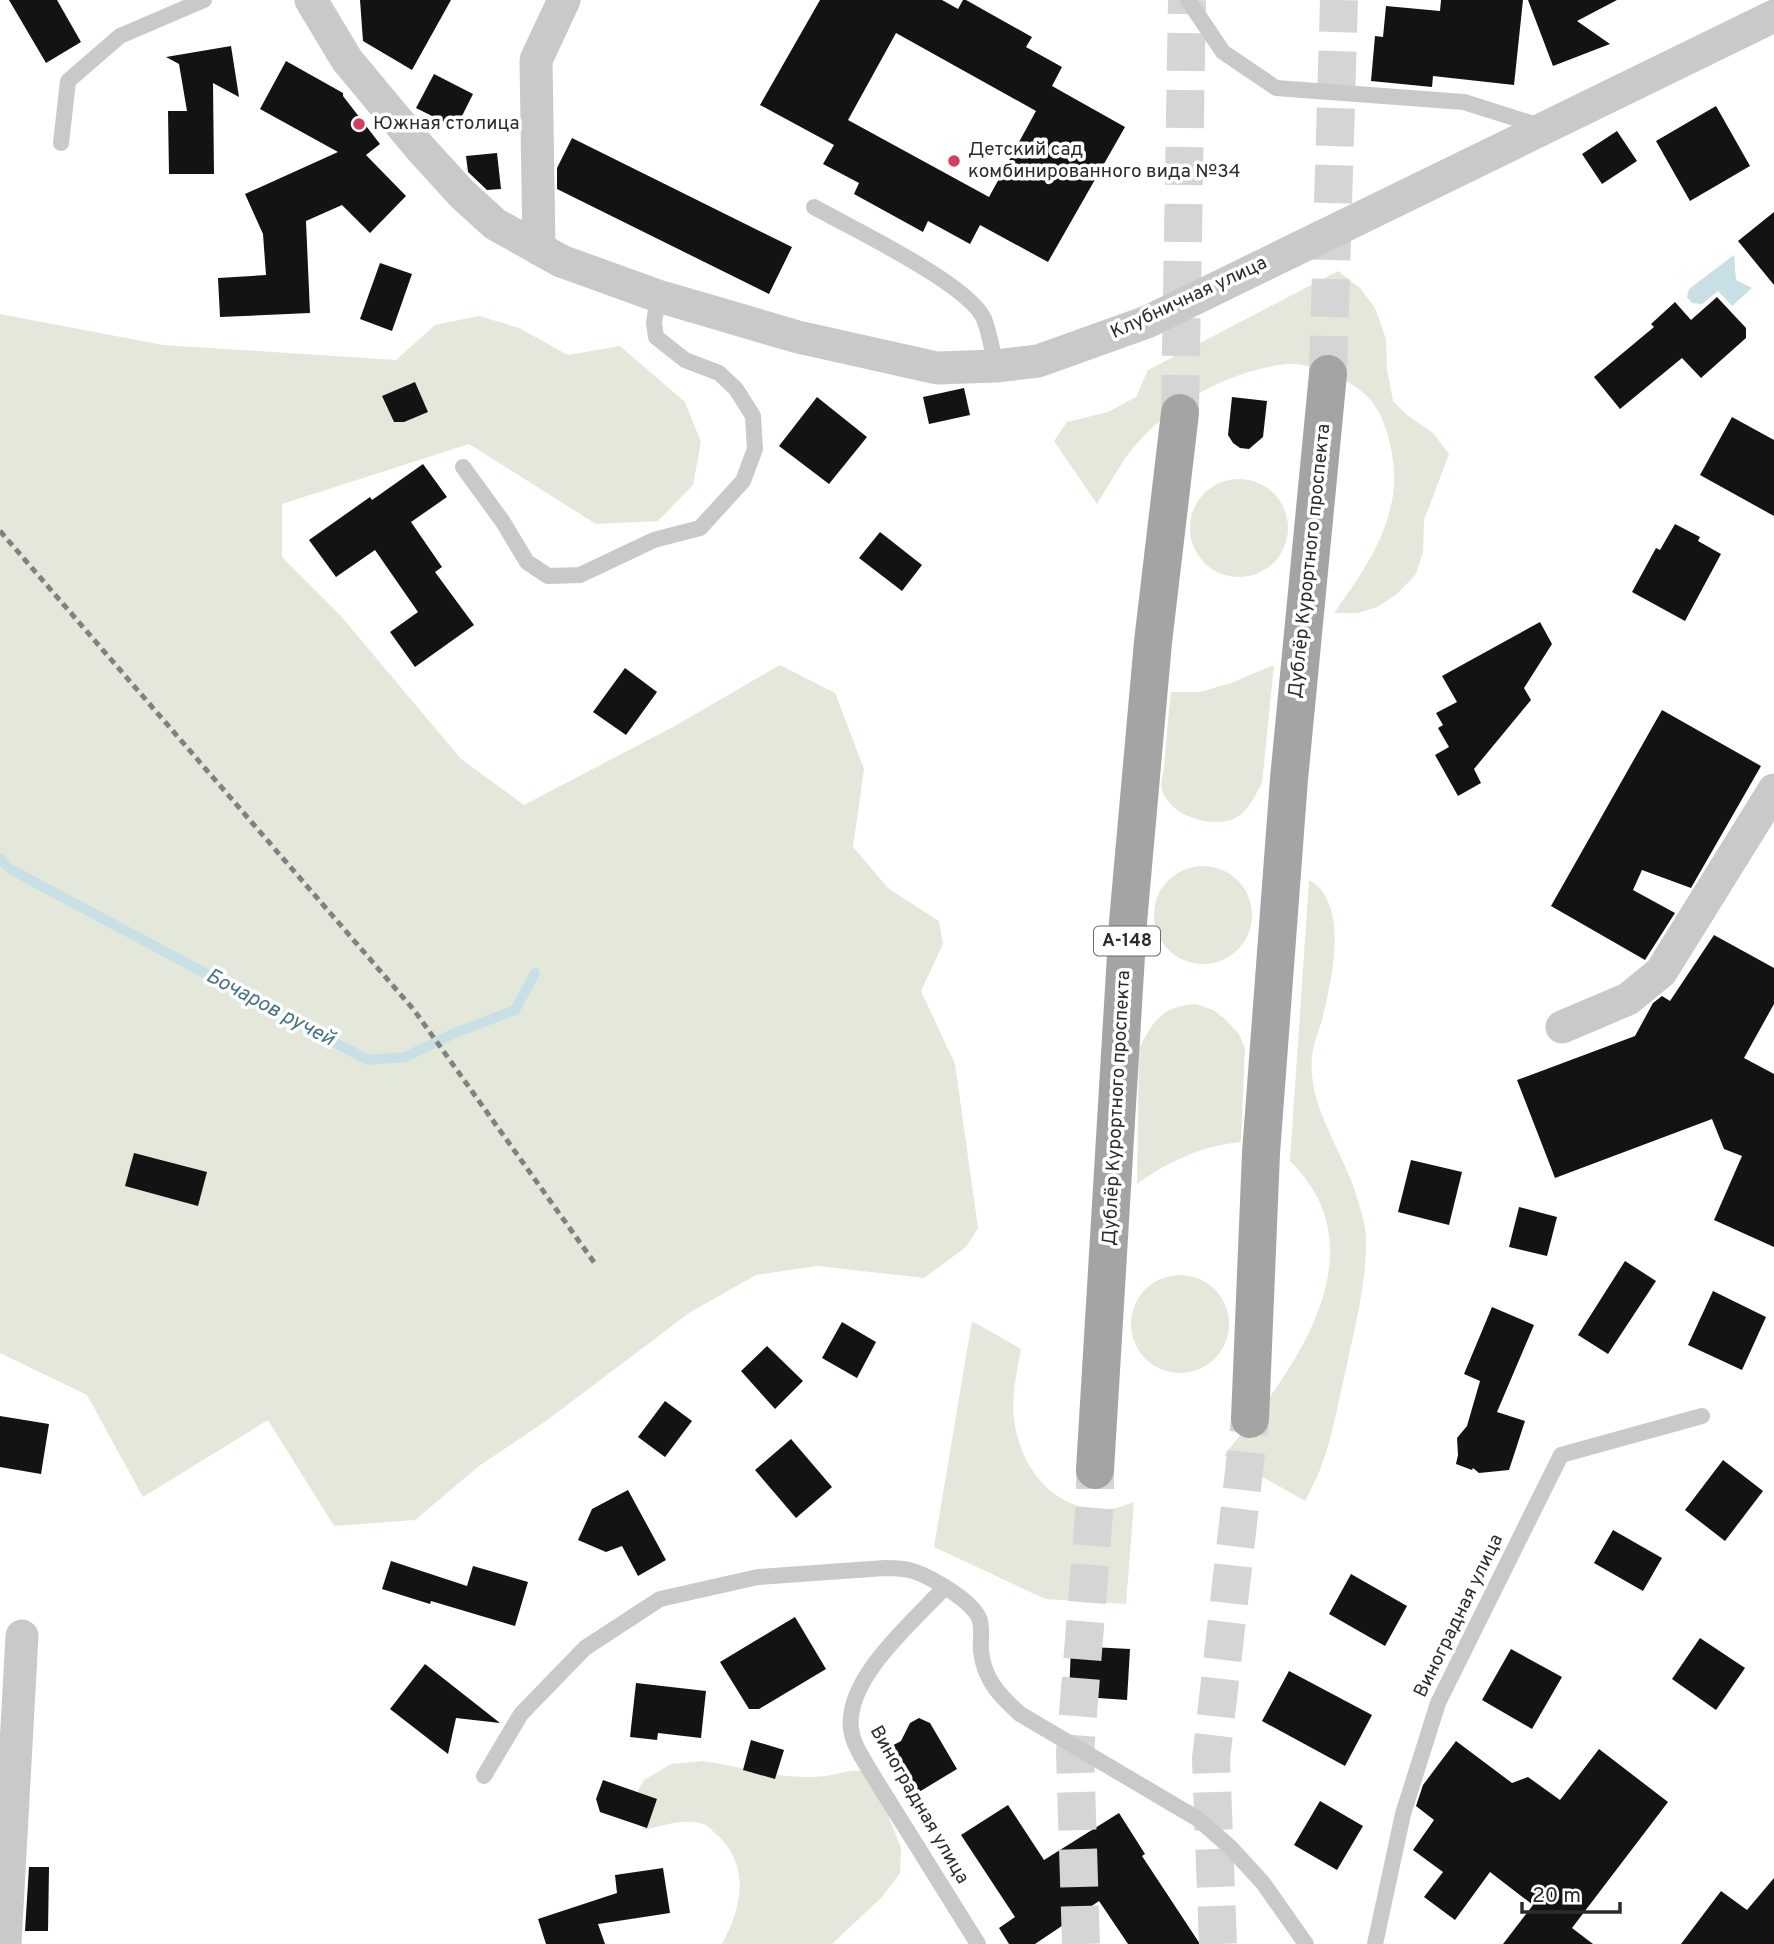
<svg xmlns="http://www.w3.org/2000/svg" width="1774" height="1944" font-family="Overpass,sans-serif">
<style>
.green{fill:#e4e8db}
.water{fill:#c8dfe6}
.lines{fill:none;stroke-linecap:round;stroke-linejoin:round}
.stream{stroke:#c8dfe6;stroke-width:10}
.building{fill:#131313;fill-rule:evenodd}
.primary-tunnel{stroke:#d5d5d5;stroke-width:38;stroke-dasharray:38 19;stroke-linecap:butt}
.lane{stroke:#c9c9c9;stroke-width:16}
.street{stroke:#c9c9c9;stroke-width:33}
.primary{stroke:#a4a4a4;stroke-width:38}
.rail{stroke:#818181;stroke-width:5;stroke-dasharray:7 5;stroke-linecap:butt}
.poi-dot{fill:#d23f5e;stroke:#fff;stroke-width:2.5}
.labels{text-anchor:middle;dominant-baseline:central;stroke-width:7;stroke-linejoin:round;paint-order:stroke}
.shield{fill:#fff;stroke:#6b6b6b;stroke-width:2}
.shield-label{font-size:18px;font-weight:bold;fill:#2c2c2c}
.poi-label{font-size:19px;fill:#2c2c2c;stroke:#fff;text-anchor:start}
.street-label{font-size:19px;fill:#2c2c2c;stroke:#fff}
.water-label{font-size:21px;font-style:italic;fill:#437485;stroke:#fff}
</style>
<rect width="100%" height="100%" fill="#fff"/>
<g class="green">
<path d="M 1338,271 L 1360,288 L 1375,308 L 1386,339 L 1387,369 L 1393,401 L 1407,415 L 1433,433 L 1449,454 L 1424,520 L 1423,552 L 1416,574 L 1397,594 L 1377,607 L 1358,613 L 1334,613 C 1360,577 1386,540 1393,495 C 1398,467 1388,416 1367,396 C 1349,379 1319,366 1295,364 C 1285,363 1273,366 1264,368 C 1217,379 1175,403 1142,438 C 1123,457 1111,482 1097,504 L 1054,441 L 1067,422 L 1108,412 L 1136,397 L 1148,370 Z"/>
<path d="M 0,314 L 163,345 L 396,360 L 435,325 L 479,316 L 519,328 L 568,355 L 620,346 L 685,402 L 701,442 L 693,485 L 658,521 L 596,524 L 469,444 L 282,504 L 282,557 L 340,615 L 461,759 L 524,805 L 673,727 L 780,665 L 835,693 L 864,769 L 853,847 L 889,889 L 939,921 L 943,944 L 921,991 L 955,1064 L 978,1228 L 966,1247 L 924,1278 L 817,1266 L 756,1275 L 689,1313 L 546,1421 L 479,1466 L 415,1520 L 334,1526 L 268,1420 L 143,1497 L 87,1395 L 0,1353 Z"/>
<circle cx="1239" cy="528" r="49"/>
<path d="M 1274,665 L 1262,783 C 1256,794 1250,807 1240,815 C 1219,832 1169,817 1162,790 C 1160,784 1163,775 1164,768 C 1166,743 1168,718 1171,692 L 1200,692 L 1231,683 Z"/>
<circle cx="1203" cy="915" r="49"/>
<path d="M 1309,880 C 1351,903 1331,983 1322,1020 C 1319,1031 1313,1044 1312,1056 C 1307,1109 1345,1152 1358,1201 C 1361,1212 1366,1226 1366,1238 C 1367,1282 1355,1326 1346,1369 C 1338,1401 1333,1436 1321,1467 C 1317,1478 1311,1489 1305,1501 L 1224,1455 C 1290,1376 1385,1254 1290,1161 Z"/>
<path d="M 1196,1004 L 1213,1010 L 1226,1020 L 1239,1034 L 1245,1048 L 1241,1142 C 1201,1146 1169,1161 1137,1184 L 1139,1049 C 1153,1020 1163,1006 1196,1004 Z"/>
<circle cx="1180" cy="1324" r="49"/>
<path d="M 972,1321 L 1021,1349 C 1017,1372 1011,1396 1014,1419 C 1019,1464 1049,1506 1098,1510 C 1111,1511 1123,1506 1134,1502 L 1126,1604 L 1045,1599 L 934,1547 Z"/>
<path d="M 703,1761 C 744,1767 783,1781 825,1776 C 844,1774 853,1766 872,1774 L 901,1848 L 900,1873 L 881,1898 L 832,1944 L 722,1944 C 742,1908 751,1864 716,1834 C 712,1831 708,1825 703,1824 C 685,1818 661,1826 644,1830 L 630,1805 L 644,1780 L 671,1764 Z"/>
</g>
<path class="water" d="M 1734,255 L 1736,280 L 1752,288 L 1732,306 L 1718,291 L 1702,304 L 1692,303 L 1687,297 L 1689,289 Z"/>
<g class="lines">
<path class="stream" d="M 0,858 L 10,869 L 368,1060 L 405,1057 L 457,1032 L 515,1010 L 535,973"/>
</g>
<g class="building">
<path d="M 9,0 L 57,0 L 81,42 L 46,63 Z"/>
<path d="M 360,0 L 451,0 L 412,70 L 363,41 Z"/>
<path d="M 820,0 L 942,0 L 958,9 L 963,0 L 966,0 L 1032,37 L 1026,47 L 1062,67 L 1052,86 L 1125,127 L 1048,262 L 980,225 L 970,244 L 928,221 L 923,232 L 854,194 L 859,183 L 823,164 L 834,145 L 760,105 ZM 896,33 L 1036,111 L 989,197 L 848,120 Z"/>
<path d="M 1441,0 L 1523,0 L 1514,85 L 1433,76 L 1432,87 L 1371,81 L 1375,36 L 1383,37 L 1386,6 L 1440,11 Z"/>
<path d="M 1528,0 L 1617,0 L 1577,21 L 1610,44 L 1553,66 Z"/>
<path d="M 231,46 L 239,97 L 213,83 L 214,174 L 169,174 L 168,111 L 187,111 L 179,64 L 166,57 Z"/>
<path d="M 286,61 L 343,93 L 343,96 L 380,144 L 366,155 L 406,196 L 370,233 L 342,205 L 306,221 L 310,313 L 220,317 L 218,278 L 266,275 L 263,234 L 245,194 L 338,152 L 260,109 Z"/>
<path d="M 434,74 L 473,94 L 456,128 L 416,108 Z"/>
<path d="M 1716,106 L 1750,166 L 1690,201 L 1656,141 Z"/>
<path d="M 1617,131 L 1637,161 L 1602,184 L 1582,154 Z"/>
<path d="M 572,138 L 792,247 L 769,294 L 557,189 L 557,168 Z"/>
<path d="M 497,153 L 501,189 L 487,190 L 468,172 L 466,156 Z"/>
<path d="M 1774,212 L 1774,285 L 1738,241 Z"/>
<path d="M 380,263 L 412,274 L 392,331 L 360,319 Z"/>
<path d="M 1717,297 L 1746,328 L 1746,338 L 1701,378 L 1682,358 L 1620,409 L 1594,377 L 1654,327 L 1651,324 L 1675,302 L 1691,320 Z"/>
<path d="M 415,382 L 428,412 L 404,422 L 394,422 L 382,396 Z"/>
<path d="M 964,388 L 970,415 L 929,424 L 923,397 Z"/>
<path d="M 817,397 L 867,437 L 829,484 L 779,446 Z"/>
<path d="M 1232,397 L 1267,401 L 1263,437 L 1249,449 L 1240,448 L 1233,443 L 1228,435 Z"/>
<path d="M 1732,417 L 1774,440 L 1774,516 L 1700,475 Z"/>
<path d="M 423,464 L 447,497 L 411,522 L 442,567 L 435,572 L 474,625 L 415,667 L 390,632 L 418,612 L 375,550 L 336,577 L 309,540 L 370,497 L 372,500 Z"/>
<path d="M 1675,524 L 1700,537 L 1698,541 L 1721,554 L 1685,621 L 1632,592 L 1656,548 L 1660,550 Z"/>
<path d="M 880,532 L 922,565 L 902,591 L 859,558 Z"/>
<path d="M 1540,622 L 1552,644 L 1524,688 L 1531,700 L 1474,769 L 1481,783 L 1458,796 L 1435,755 L 1449,747 L 1438,728 L 1443,725 L 1436,713 L 1457,702 L 1442,676 Z"/>
<path d="M 625,668 L 657,692 L 626,735 L 593,712 Z"/>
<path d="M 1662,710 L 1761,766 L 1691,888 L 1642,870 L 1633,890 L 1675,913 L 1645,960 L 1551,906 Z"/>
<path d="M 1714,935 L 1774,968 L 1774,1004 L 1744,1058 L 1774,1074 L 1774,1247 L 1714,1220 L 1742,1156 L 1724,1149 L 1712,1119 L 1555,1178 L 1517,1080 L 1635,1036 L 1653,1003 L 1662,996 L 1670,1001 Z"/>
<path d="M 134,1153 L 207,1172 L 198,1206 L 125,1186 Z"/>
<path d="M 1411,1160 L 1462,1172 L 1449,1225 L 1398,1212 Z"/>
<path d="M 1519,1207 L 1557,1217 L 1547,1256 L 1509,1247 Z"/>
<path d="M 1625,1261 L 1656,1281 L 1608,1354 L 1578,1335 Z"/>
<path d="M 1713,1291 L 1766,1317 L 1742,1370 L 1688,1345 Z"/>
<path d="M 1492,1307 L 1534,1325 L 1497,1412 L 1525,1421 L 1509,1470 L 1479,1473 L 1473,1468 L 1472,1470 L 1456,1464 L 1458,1455 L 1457,1438 L 1467,1426 L 1480,1381 L 1464,1374 Z"/>
<path d="M 842,1322 L 876,1342 L 857,1378 L 822,1358 Z"/>
<path d="M 767,1346 L 803,1381 L 775,1409 L 741,1371 Z"/>
<path d="M 665,1401 L 692,1421 L 665,1457 L 638,1437 Z"/>
<path d="M 0,1416 L 49,1424 L 41,1474 L 0,1467 Z"/>
<path d="M 791,1439 L 832,1487 L 796,1518 L 755,1470 Z"/>
<path d="M 1723,1460 L 1763,1491 L 1725,1541 L 1685,1510 Z"/>
<path d="M 628,1490 L 666,1560 L 638,1576 L 622,1546 L 606,1552 L 578,1540 L 592,1509 Z"/>
<path d="M 1613,1530 L 1662,1558 L 1643,1591 L 1594,1563 Z"/>
<path d="M 391,1561 L 467,1586 L 473,1566 L 528,1582 L 515,1626 L 431,1601 L 430,1604 L 382,1589 Z"/>
<path d="M 1351,1574 L 1407,1606 L 1385,1646 L 1329,1614 Z"/>
<path d="M 795,1617 L 826,1669 L 759,1709 L 749,1709 L 720,1662 Z"/>
<path d="M 1700,1638 L 1745,1668 L 1716,1710 L 1672,1679 Z"/>
<path d="M 1071,1646 L 1130,1649 L 1127,1700 L 1069,1696 Z"/>
<path d="M 1511,1649 L 1562,1677 L 1532,1729 L 1482,1700 Z"/>
<path d="M 425,1664 L 500,1723 L 456,1718 L 448,1754 L 390,1709 Z"/>
<path d="M 1289,1671 L 1372,1715 L 1345,1766 L 1262,1721 Z"/>
<path d="M 636,1683 L 706,1691 L 701,1738 L 658,1733 L 657,1740 L 630,1737 Z"/>
<path d="M 919,1718 L 930,1723 L 957,1769 L 914,1795 L 886,1749 L 901,1741 L 910,1723 Z"/>
<path d="M 751,1740 L 784,1750 L 775,1779 L 743,1770 Z"/>
<path d="M 1456,1741 L 1512,1783 L 1528,1777 L 1560,1800 L 1599,1749 L 1668,1802 L 1572,1928 L 1593,1944 L 1503,1944 L 1533,1905 L 1490,1872 L 1455,1920 L 1424,1897 L 1443,1872 L 1413,1850 L 1434,1820 L 1416,1806 L 1423,1785 Z"/>
<path d="M 603,1780 L 657,1799 L 647,1828 L 600,1812 L 596,1799 Z"/>
<path d="M 1320,1801 L 1363,1826 L 1337,1870 L 1294,1845 Z"/>
<path d="M 1008,1805 L 1044,1860 L 1119,1813 L 1145,1854 L 1142,1856 L 1200,1944 L 1128,1944 L 1099,1901 L 1035,1944 L 1009,1944 L 999,1928 L 1015,1917 L 961,1835 Z"/>
<path d="M 29,1867 L 49,1867 L 48,1931 L 25,1931 Z"/>
<path d="M 663,1868 L 670,1913 L 598,1924 L 605,1944 L 546,1944 L 538,1919 L 617,1893 L 615,1875 Z"/>
<path d="M 1774,1878 L 1774,1944 L 1681,1944 L 1721,1891 L 1747,1910 Z"/>
</g>
<g class="lines">
<g class="primary-tunnel">
<path d="M 1328,374 L 1339,0"/>
<path d="M 1180,413 L 1187,0"/>
<path d="M 1081,1944 L 1075,1752 L 1095,1501 L 1095,1470"/>
<path d="M 1218,1944 L 1211,1759 L 1250,1419"/>
</g>
<g class="lane">
<path d="M 1188,0 L 1223,52 L 1276,88 L 1464,102 L 1543,127"/>
<path d="M 61,143 L 68,81 L 120,36 L 204,0"/>
<path d="M 814,207 C 851,228 969,284 984,319 C 990,334 992,351 996,366"/>
<path d="M 463,467 L 503,522 L 527,562 L 548,576 L 580,575 L 654,540 L 700,528 L 743,481 L 755,449 L 753,416 L 736,389 L 719,373 L 685,360 L 656,337 L 654,323 L 658,296"/>
<path d="M 945,1587 C 913,1622 845,1678 851,1729 C 853,1745 864,1760 872,1774 L 978,1944"/>
<path d="M 484,1776 L 521,1714 L 585,1648 L 660,1599 L 758,1577 L 885,1568 C 894,1568 904,1568 913,1571 C 931,1577 971,1600 979,1618 C 983,1627 980,1641 981,1651 C 984,1680 1000,1696 1020,1714 L 1198,1819 L 1230,1847 L 1263,1883 L 1306,1944"/>
<path d="M 1375,1944 L 1403,1814 L 1438,1703 L 1561,1455 L 1702,1416"/>
</g>
<g class="street">
<path d="M 311,0 L 347,60 L 421,149 L 462,194 L 495,224 L 561,261 L 658,296 L 798,337 L 937,368 L 996,366 L 1038,361 L 1147,322 L 1774,16"/>
<path d="M 539,249 L 536,60 L 564,0"/>
<path d="M 1562,1027 L 1628,999 L 1661,972 L 1774,790"/>
<path d="M 5,1944 L 22,1636"/>
</g>
<g class="primary">
<path d="M 1250,1419 L 1261,1153 L 1289,779 L 1328,374"/>
<path d="M 1095,1470 L 1128,922 L 1153,642 L 1180,413"/>
</g>
<path class="rail" d="M 0,531 L 414,1010 L 596,1265"/>
</g>
<g class="poi-dot">
<circle cx="359" cy="124" r="7"/>
<circle cx="954" cy="161" r="7"/>
</g>
<g class="labels">
<rect class="shield" x="1094" y="926.5" width="66" height="29" rx="5"/>
<g class="shield-label">
<text x="1127" y="941">А-148</text>
</g>
<g class="poi-label">
<text x="373" y="124">Южная столица</text>
<text x="968" y="150">Детский сад<tspan x="968" dy="22">комбинированного вида №34</tspan></text>
</g>
<g class="street-label">
<text transform="translate(1189 298) rotate(-25)">Клубничная улица</text>
<text transform="translate(1310 561) rotate(-84)">Дублёр Курортного проспекта</text>
<text transform="translate(1117 1108) rotate(-87)">Дублёр Курортного проспекта</text>
<text transform="translate(1459 1616) rotate(-64)">Виноградная улица</text>
<text transform="translate(919 1805) rotate(60)">Виноградная улица</text>
</g>
<g class="water-label">
<text transform="translate(270 1008) rotate(28)">Бочаров ручей</text>
</g>
</g>
<path d="M1522 1902v10h98v-10" fill="none" stroke="#2c2c2c" stroke-width="3.5"/>
<text x="1532" y="1902" font-size="21" fill="#2c2c2c" stroke="#ffffff" stroke-width="5" paint-order="stroke">20 m</text>
</svg>
